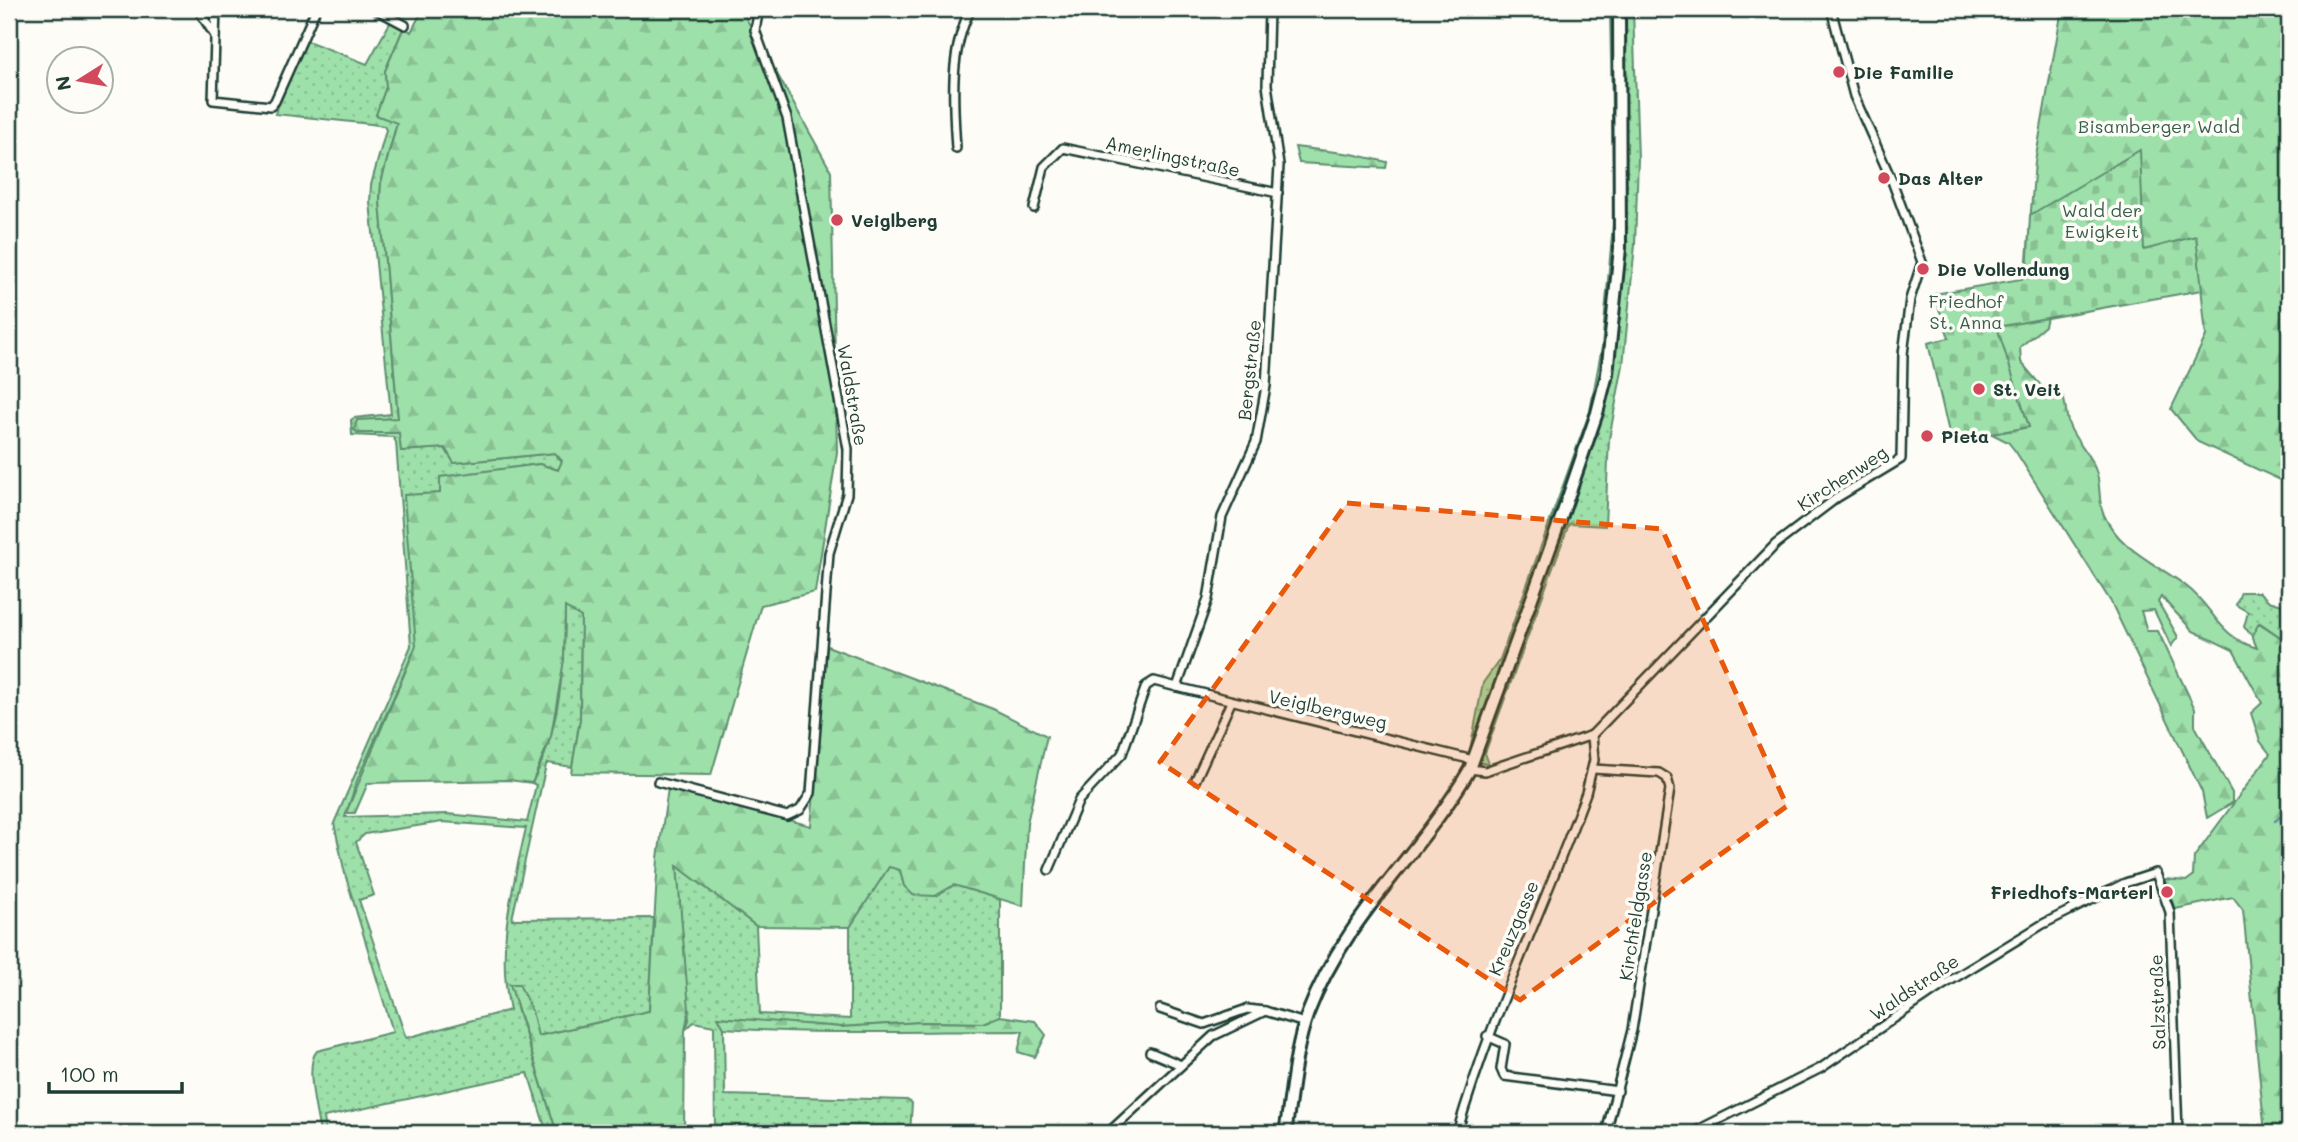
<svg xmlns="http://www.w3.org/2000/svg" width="2298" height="1142" font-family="Mali,sans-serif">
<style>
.grass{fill:url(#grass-dots);stroke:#5e8e6f;stroke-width:2;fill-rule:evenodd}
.forest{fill:url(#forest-firs);stroke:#5e8e6f;stroke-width:2}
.cemetery{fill:url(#cemetery-stones);stroke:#5e8e6f;stroke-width:2}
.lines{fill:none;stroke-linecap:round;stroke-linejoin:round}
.stream{stroke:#6090a2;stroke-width:2.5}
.minor-casing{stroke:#1f3d34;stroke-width:12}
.secondary-casing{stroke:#1f3d34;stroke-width:16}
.minor{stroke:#fdfcf7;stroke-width:7}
.secondary{stroke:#fdfcf7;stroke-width:10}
.marked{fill:#e8590c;fill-opacity:0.2;stroke:#e8590c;stroke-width:5;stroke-dasharray:14 9;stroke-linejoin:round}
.poi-dot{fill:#d1495b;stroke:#fdfcf7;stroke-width:2.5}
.labels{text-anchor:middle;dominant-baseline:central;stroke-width:7;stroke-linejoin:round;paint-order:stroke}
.poi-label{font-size:18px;font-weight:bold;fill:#1f3d34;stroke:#fdfcf7;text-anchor:start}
.park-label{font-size:18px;fill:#385e4c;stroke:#fdfcf7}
.street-label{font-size:18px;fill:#1f3d34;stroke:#fdfcf7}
</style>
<defs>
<pattern id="grass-dots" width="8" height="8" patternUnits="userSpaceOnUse" patternTransform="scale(1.75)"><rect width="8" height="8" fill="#9ee0aa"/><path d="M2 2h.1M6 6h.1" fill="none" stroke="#88c193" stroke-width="1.8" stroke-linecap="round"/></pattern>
<pattern id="forest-firs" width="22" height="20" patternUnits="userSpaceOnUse" patternTransform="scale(1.75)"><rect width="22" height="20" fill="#9ee0aa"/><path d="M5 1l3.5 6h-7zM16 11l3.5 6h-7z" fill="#88c193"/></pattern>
<pattern id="cemetery-stones" width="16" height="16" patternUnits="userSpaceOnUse" patternTransform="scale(1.75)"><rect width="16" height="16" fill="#9ee0aa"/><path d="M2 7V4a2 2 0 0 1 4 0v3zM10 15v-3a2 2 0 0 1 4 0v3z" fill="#88c193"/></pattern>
</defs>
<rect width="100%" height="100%" fill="#fdfcf7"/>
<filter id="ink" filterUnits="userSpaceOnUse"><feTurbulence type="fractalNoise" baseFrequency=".0143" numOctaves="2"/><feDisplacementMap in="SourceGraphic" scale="14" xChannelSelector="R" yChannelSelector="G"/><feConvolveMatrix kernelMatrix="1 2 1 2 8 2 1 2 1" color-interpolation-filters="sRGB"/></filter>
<g filter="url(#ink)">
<g class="grass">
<path d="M 1610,9 L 1633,9 L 1638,159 L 1635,245 L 1623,365 L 1609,439 L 1605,526 L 1569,524 L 1485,753 L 1489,764 L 1463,760 L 1470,750 L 1483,683 L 1500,659 L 1590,411 L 1602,347 L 1614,213 Z"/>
<path d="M 391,21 L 404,27 L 385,71 L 386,87 L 376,115 L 397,122 L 381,183 L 380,201 L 398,419 L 357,420 L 400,433 L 401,451 L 445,448 L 454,463 L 555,453 L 562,461 L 559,470 L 539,464 L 440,478 L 440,493 L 416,613 L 416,646 L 357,781 L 345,817 L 447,814 L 527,822 L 536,785 L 532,783 C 561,729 564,666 565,606 L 581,617 L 580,720 L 572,767 L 548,763 L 546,765 L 512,919 L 654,918 L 649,1011 L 537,1036 L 532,1013 L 517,1008 L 557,1133 L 547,1133 L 528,1073 L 324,1117 L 326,1133 L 320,1133 C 317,1114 304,1064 317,1051 L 393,1032 L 345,874 L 334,823 L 411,646 L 396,442 L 393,437 L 352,435 L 351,420 L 354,418 L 391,414 L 370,202 L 371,185 L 386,130 L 384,126 L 371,124 L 275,114 L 305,40 L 367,64 ZM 442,822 L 526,828 C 512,890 496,947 510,1010 L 406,1038 L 359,900 L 374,895 L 356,842 L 365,834 Z"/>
<path d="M 2241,592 L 2259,592 L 2269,601 L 2289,607 L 2289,643 L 2260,623 L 2252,636 L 2244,627 L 2248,612 L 2236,605 Z"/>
<path d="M 677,865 L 756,926 L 760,1014 L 850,1019 L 850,927 L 889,866 L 900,870 L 904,886 L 935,896 L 954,885 L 1000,899 L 1000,1016 L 983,1023 L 922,1022 L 841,1027 L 719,1018 L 724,1028 L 725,1095 L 907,1100 L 912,1103 L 910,1133 L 715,1133 L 714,1026 L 694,1022 L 685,1030 L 689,1020 Z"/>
</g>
<g class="forest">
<path d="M 423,9 L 741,9 L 831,171 L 837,452 L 815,592 L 761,605 L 711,775 L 571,773 L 580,720 L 581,617 L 565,607 L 564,660 L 551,736 L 532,783 L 508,780 L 368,783 L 355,813 L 346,813 L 416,646 L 404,495 L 440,493 L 440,477 L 540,464 L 558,470 L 562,461 L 555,453 L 454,463 L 445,448 L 401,451 L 399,433 L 359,433 L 354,430 L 357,420 L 398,418 L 380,201 L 381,183 L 397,123 L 376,115 L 386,87 L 385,71 L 404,27 L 411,32 Z"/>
<path d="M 2062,9 L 2289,9 L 2289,484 L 2198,442 L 2171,409 L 2206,336 L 2196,236 L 2025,284 L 2035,162 Z"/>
<path d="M 1295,147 L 1352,154 L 1387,162 L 1386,168 L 1299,163 Z"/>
<path d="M 2047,317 L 2045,326 L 2020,347 L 2021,362 L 2042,387 C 2048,386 2053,386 2058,390 C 2067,397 2065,414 2069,425 C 2075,441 2090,454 2096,471 C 2101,484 2098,500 2103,513 C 2119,550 2156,563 2186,586 C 2214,607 2218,637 2257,648 L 2252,636 L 2259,623 L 2289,643 L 2289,1133 L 2265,1133 L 2243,910 L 2233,897 L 2175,909 L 2164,879 L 2186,881 L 2193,876 L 2194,857 L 2270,754 L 2260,741 L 2251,713 L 2262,703 L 2233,650 L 2193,631 L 2161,597 L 2158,602 L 2178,637 L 2171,646 L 2154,610 L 2141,611 L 2147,631 L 2158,631 L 2195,709 L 2195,726 L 2232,793 L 2232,803 L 2207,818 L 2202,792 L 2111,602 L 2016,452 L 2008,442 L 1992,434 L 2029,427 L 1996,327 Z"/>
<path d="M 827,646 L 993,709 L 1047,736 L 1027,823 L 1023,906 L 954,885 L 935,896 L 913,895 L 904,886 L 900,870 L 889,867 L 850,927 L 756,926 L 677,866 L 689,1009 L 685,1031 L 684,1133 L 557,1133 L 510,984 L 519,984 L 532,1011 L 538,1036 L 649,1011 L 658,858 L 668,788 L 811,826 Z"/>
<path d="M 1000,1016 L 1035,1021 L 1046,1035 L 1035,1057 L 1018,1052 L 1023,1031 C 923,1031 824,1035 724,1028 L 718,1017 L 841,1027 L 922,1022 L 983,1023 Z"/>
</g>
<path class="cemetery" d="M 2140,150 L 2144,250 L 2196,236 L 2202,290 L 1997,327 L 2029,427 L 1951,441 L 1928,343 L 1949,338 L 1934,294 L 2027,278 L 2030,215 Z"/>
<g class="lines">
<path class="stream" d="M 2275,821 L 2289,810"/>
<g class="minor-casing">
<g id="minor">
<path d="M 198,9 L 215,36"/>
<path d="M 216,9 L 213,100 L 271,106 L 275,101 L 316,9"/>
<path d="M 375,9 L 405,25"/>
<path d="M 956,148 C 953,103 949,49 971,9"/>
<path d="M 1034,208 L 1044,167 L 1063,148 L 1278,193"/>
<path d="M 1177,687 L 1473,760"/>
<path d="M 1470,769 L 1485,771 L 1592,735 L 1776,544 L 1838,497 L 1901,459 L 1903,354 L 1910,299 L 1922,262 L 1892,181 L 1854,96 L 1831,9"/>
<path d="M 1593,769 L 1659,773 L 1667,778 L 1670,789 L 1632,1030 L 1606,1133"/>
<path d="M 1196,779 L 1231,702"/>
<path d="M 658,782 L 787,816 L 800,810 L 811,793 L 829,553 L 847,494 L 848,449 L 787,118 L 755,30 L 759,9"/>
<path d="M 1049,870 L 1079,800 L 1122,754 L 1146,686 L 1154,681 L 1177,687 L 1208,599 L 1222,517 L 1256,442 L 1266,386 L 1279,165 L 1267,85 L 1269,9"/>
<path d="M 1160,1009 L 1204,1024 L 1247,1009 L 1265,1011"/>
<path d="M 1487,1036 L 1505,1044 L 1501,1069 L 1504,1076 L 1618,1091"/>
<path d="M 1150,1052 L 1181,1065"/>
<path d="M 1108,1133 L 1213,1036 L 1265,1011 L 1305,1023"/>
<path d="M 1457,1133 C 1491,1016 1544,907 1586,793 L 1594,760 L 1592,735"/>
<path d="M 1692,1133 L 1821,1068 L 1940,987 L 2043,924 L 2125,883 L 2156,873 L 2170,912 L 2178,1133"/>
</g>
</g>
<g class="secondary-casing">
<path id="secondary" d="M 1285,1133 C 1292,1093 1294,1051 1308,1013 C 1345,916 1420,855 1470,769 L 1561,518 L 1597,413 L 1607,374 L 1620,248 L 1619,9"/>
</g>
<use href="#minor" class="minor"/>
<use href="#secondary" class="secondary"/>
</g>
</g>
<path class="marked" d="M 1347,503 L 1662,529 L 1787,806 L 1520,1000 L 1160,762 Z"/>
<g class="poi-dot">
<circle cx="1839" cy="72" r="7"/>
<circle cx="1884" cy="178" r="7"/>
<circle cx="837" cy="220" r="7"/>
<circle cx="1923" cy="269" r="7"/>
<circle cx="1979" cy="389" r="7"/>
<circle cx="1927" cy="436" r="7"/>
<circle cx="2167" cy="892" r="7"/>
</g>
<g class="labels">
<g class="poi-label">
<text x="1853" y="72">Die Familie</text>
<text x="1898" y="178">Das Alter</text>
<text x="851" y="220">Veiglberg</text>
<text x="1937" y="269">Die Vollendung</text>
<text x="1993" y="389">St. Veit</text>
<text x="1941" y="436">Pieta</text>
<text x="2153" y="892" text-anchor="end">Friedhofs-Marterl</text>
</g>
<g class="park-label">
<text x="2159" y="126">Bisamberger Wald</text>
<text x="2102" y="210">Wald der<tspan x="2102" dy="21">Ewigkeit</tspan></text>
<text x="1966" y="301">Friedhof<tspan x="1966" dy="21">St. Anna</tspan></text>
</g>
<g class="street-label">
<text transform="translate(1173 156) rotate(12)">Amerlingstraße</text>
<text transform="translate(1249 370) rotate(-84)">Bergstraße</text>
<text transform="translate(853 395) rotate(80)">Waldstraße</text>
<text transform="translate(1842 478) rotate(-33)">Kirchenweg</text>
<text transform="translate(1328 709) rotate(13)">Veiglbergweg</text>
<text transform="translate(1635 916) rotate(-81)">Kirchfeldgasse</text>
<text transform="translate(1513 928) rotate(-67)">Kreuzgasse</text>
<text transform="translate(1914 987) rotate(-34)">Waldstraße</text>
<text transform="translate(2157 1002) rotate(-92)">Salzstraße</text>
</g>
</g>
<rect width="2298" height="1142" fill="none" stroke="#fdfcf7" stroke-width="35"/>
<rect x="18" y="18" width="2263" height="1107" fill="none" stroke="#1f3d34" stroke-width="2.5" filter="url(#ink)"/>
<g transform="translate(80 80) rotate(259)"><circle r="33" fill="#fdfcf7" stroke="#a4b0a9" stroke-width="2"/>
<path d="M0-5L12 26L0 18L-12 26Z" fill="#d1495b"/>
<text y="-10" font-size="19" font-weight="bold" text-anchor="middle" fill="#1f3d34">N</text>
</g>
<path d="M49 1082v10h133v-10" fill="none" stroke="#1f3d34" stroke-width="3.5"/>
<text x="60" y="1082" font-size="21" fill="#1f3d34" stroke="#fdfcf7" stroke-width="5" paint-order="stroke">100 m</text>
</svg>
